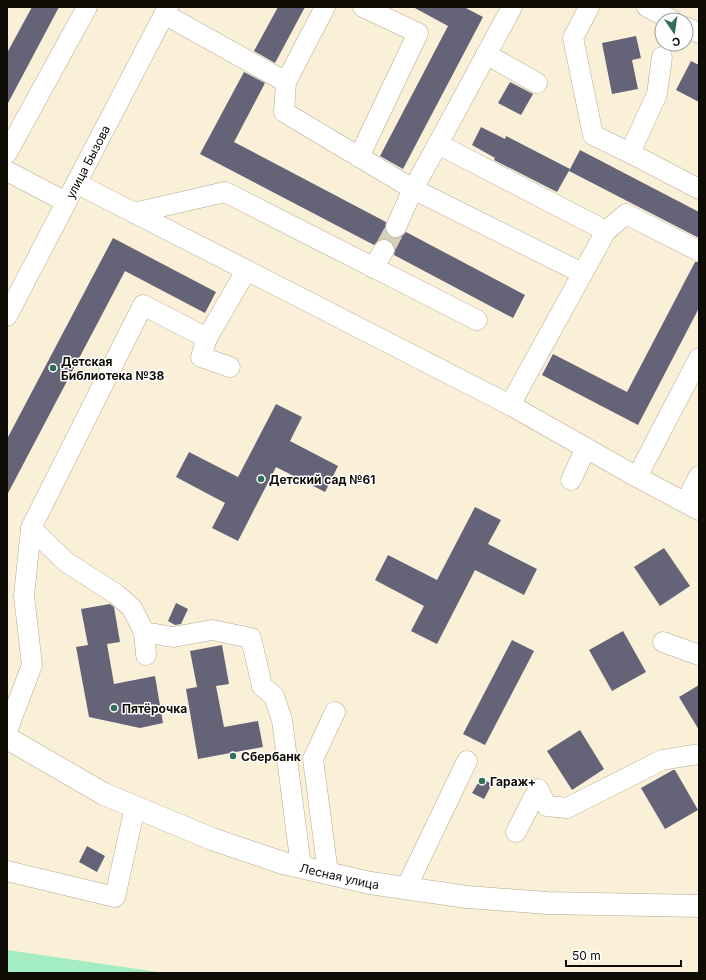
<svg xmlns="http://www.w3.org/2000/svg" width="706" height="980" font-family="Inter,sans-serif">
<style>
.green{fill:#a4edc2}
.building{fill:#646378}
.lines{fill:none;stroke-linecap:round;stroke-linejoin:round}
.minor-tunnel{stroke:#d7ceb8;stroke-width:20;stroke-dasharray:20 10;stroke-linecap:butt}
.minor-casing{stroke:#b2a992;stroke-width:21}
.major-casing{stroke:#b2a992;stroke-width:23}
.minor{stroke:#fff;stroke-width:20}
.major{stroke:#fff;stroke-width:22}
.poi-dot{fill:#316d58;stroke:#fefefe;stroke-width:1.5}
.labels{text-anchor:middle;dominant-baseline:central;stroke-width:3;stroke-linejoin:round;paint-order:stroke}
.street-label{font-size:12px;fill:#0f0c05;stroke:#fefefe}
.poi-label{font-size:12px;font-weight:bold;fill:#0f0c05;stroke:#fefefe;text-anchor:start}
</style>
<rect width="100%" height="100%" fill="#faf0d7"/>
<path class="green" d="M 7,950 L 165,973 L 7,973 Z"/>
<g class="building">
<path d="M 32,7 L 59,7 L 7,105 L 7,53 Z"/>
<path d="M 278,7 L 305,7 L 275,63 L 254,51 Z"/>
<path d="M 413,7 L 464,7 L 483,17 L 403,169 L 380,156 L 448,26 Z"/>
<path d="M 636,36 L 641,58 L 632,60 L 638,89 L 612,94 L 602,43 Z"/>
<path d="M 691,61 L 699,65 L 699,102 L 676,90 Z"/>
<path d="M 244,72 L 265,83 L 234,142 L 386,222 L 385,229 L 387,234 L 391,237 L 398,238 L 402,236 L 406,232 L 525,295 L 513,318 L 394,255 L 395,250 L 394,245 L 390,240 L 384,239 L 379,240 L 374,245 L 200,154 Z"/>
<path d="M 510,82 L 533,94 L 521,115 L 498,103 Z"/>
<path d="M 481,127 L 505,139 L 506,136 L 570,169 L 557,192 L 494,160 L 495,158 L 472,145 Z"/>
<path d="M 580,150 L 699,212 L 699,238 L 569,171 Z"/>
<path d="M 113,238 L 216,292 L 205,313 L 125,271 L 7,495 L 7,439 Z"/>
<path d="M 695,262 L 699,262 L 699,308 L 638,425 L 542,375 L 553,354 L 627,392 Z"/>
<path d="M 276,404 L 302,417 L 290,441 L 338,466 L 325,492 L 276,467 L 238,541 L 212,528 L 225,503 L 176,477 L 189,452 L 238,477 Z"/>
<path d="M 475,507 L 501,520 L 488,544 L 537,569 L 524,595 L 475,570 L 437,644 L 411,631 L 424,606 L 375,580 L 388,555 L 437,580 Z"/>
<path d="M 664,548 L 690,586 L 660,606 L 634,567 Z"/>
<path d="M 176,603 L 188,609 L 181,624 L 175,625 L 168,621 Z"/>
<path d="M 110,604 L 114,607 L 120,642 L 107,644 L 114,684 L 155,676 L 163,723 L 140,728 L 89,717 L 76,647 L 88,645 L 81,609 Z"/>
<path d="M 623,631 L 646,672 L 612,691 L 589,650 Z"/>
<path d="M 512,640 L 534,651 L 485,745 L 463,734 Z"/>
<path d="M 222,645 L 229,684 L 216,686 L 224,727 L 258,721 L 263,747 L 198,759 L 186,689 L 197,687 L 190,651 Z"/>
<path d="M 699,685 L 699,730 L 679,697 Z"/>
<path d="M 580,730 L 604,769 L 572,790 L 547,751 Z"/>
<path d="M 673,770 L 675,770 L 698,810 L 665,829 L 641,788 Z"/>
<path d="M 481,778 L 492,784 L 484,799 L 472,793 Z"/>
<path d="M 87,846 L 105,856 L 97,872 L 79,862 Z"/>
</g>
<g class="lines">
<path class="minor-tunnel" d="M 384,250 L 396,227"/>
<g class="minor-casing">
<g id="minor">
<path d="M 325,7 L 286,82 L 284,112 L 413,189 L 582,273"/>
<path d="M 589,7 L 573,38 L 593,135 L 630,153 L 699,189"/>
<path d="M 647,7 L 672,20"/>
<path d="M 164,14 L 286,82"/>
<path d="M 686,27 L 699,33"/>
<path d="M 486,54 L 537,83"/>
<path d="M 438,144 L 512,7"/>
<path d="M 7,153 L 87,7"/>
<path d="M 630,153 L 657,94 L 662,57"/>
<path d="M 359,157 L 418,33 L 363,7"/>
<path d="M 7,171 L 66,202"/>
<path d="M 76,183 L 510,405 L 637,477 L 699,510"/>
<path d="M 134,213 L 225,192 L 477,320"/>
<path d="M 396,227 L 413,189 L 438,144 L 606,231 L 510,405"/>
<path d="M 606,231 L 626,214 L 699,251"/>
<path d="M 373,268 L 384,250"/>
<path id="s1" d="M 7,316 L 168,7"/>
<path d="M 207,338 L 201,357 L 230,367"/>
<path d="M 637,477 L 699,358"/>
<path d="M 571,480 L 586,448"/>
<path d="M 686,502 L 699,476"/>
<path d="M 31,528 L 66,562 L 116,594 L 132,608 L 144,632 L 173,637 L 212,630 L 251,638 L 262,686 L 274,696 L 282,720 L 301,867"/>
<path d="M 144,632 L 146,655"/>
<path d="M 663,642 L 699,655"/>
<path d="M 7,731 L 32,665 L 24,596 L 31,528 L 143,305 L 207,338 L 246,271"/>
<path d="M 516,832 L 538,789 L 547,806 L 567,808 L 662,760 L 699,754"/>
<path d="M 7,871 L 115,897 L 135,807"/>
<path d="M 328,873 L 313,759 L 335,712"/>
<path d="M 406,888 L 467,761"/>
</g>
</g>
<g class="major-casing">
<g id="major">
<path id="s2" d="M 7,738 L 104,794 L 212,839 L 283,863 L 370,883 L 467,897 L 547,903 L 699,906"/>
</g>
</g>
<use href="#minor" class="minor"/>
<use href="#major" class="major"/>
</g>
<g class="poi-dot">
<circle cx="53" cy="368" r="4"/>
<circle cx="261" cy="479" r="4"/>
<circle cx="114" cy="708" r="4"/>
<circle cx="233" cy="756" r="4"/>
<circle cx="482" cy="781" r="4"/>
</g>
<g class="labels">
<g class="street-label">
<text stroke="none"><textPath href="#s1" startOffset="174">улица Бызова</textPath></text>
<text stroke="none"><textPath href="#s2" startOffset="362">Лесная улица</textPath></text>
</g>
<g class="poi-label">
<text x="61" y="361">Детская<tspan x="61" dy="14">Библиотека №38</tspan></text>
<text x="269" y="479">Детский сад №61</text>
<text x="122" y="708">Пятёрочка</text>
<text x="241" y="756">Сбербанк</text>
<text x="490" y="781">Гараж+</text>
</g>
</g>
<rect width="706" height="980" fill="none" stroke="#0f0c05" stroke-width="16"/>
<g transform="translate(674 32) rotate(167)"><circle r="19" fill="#fefefe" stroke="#9e9d9a"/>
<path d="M0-3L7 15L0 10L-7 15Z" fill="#316d58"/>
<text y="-6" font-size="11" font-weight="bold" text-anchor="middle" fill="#0f0c05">С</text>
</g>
<path d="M566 960v6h115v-6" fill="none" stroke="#0f0c05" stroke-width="2"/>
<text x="572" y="960" font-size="12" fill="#0f0c05" stroke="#fefefe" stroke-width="3" paint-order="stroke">50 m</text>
</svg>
